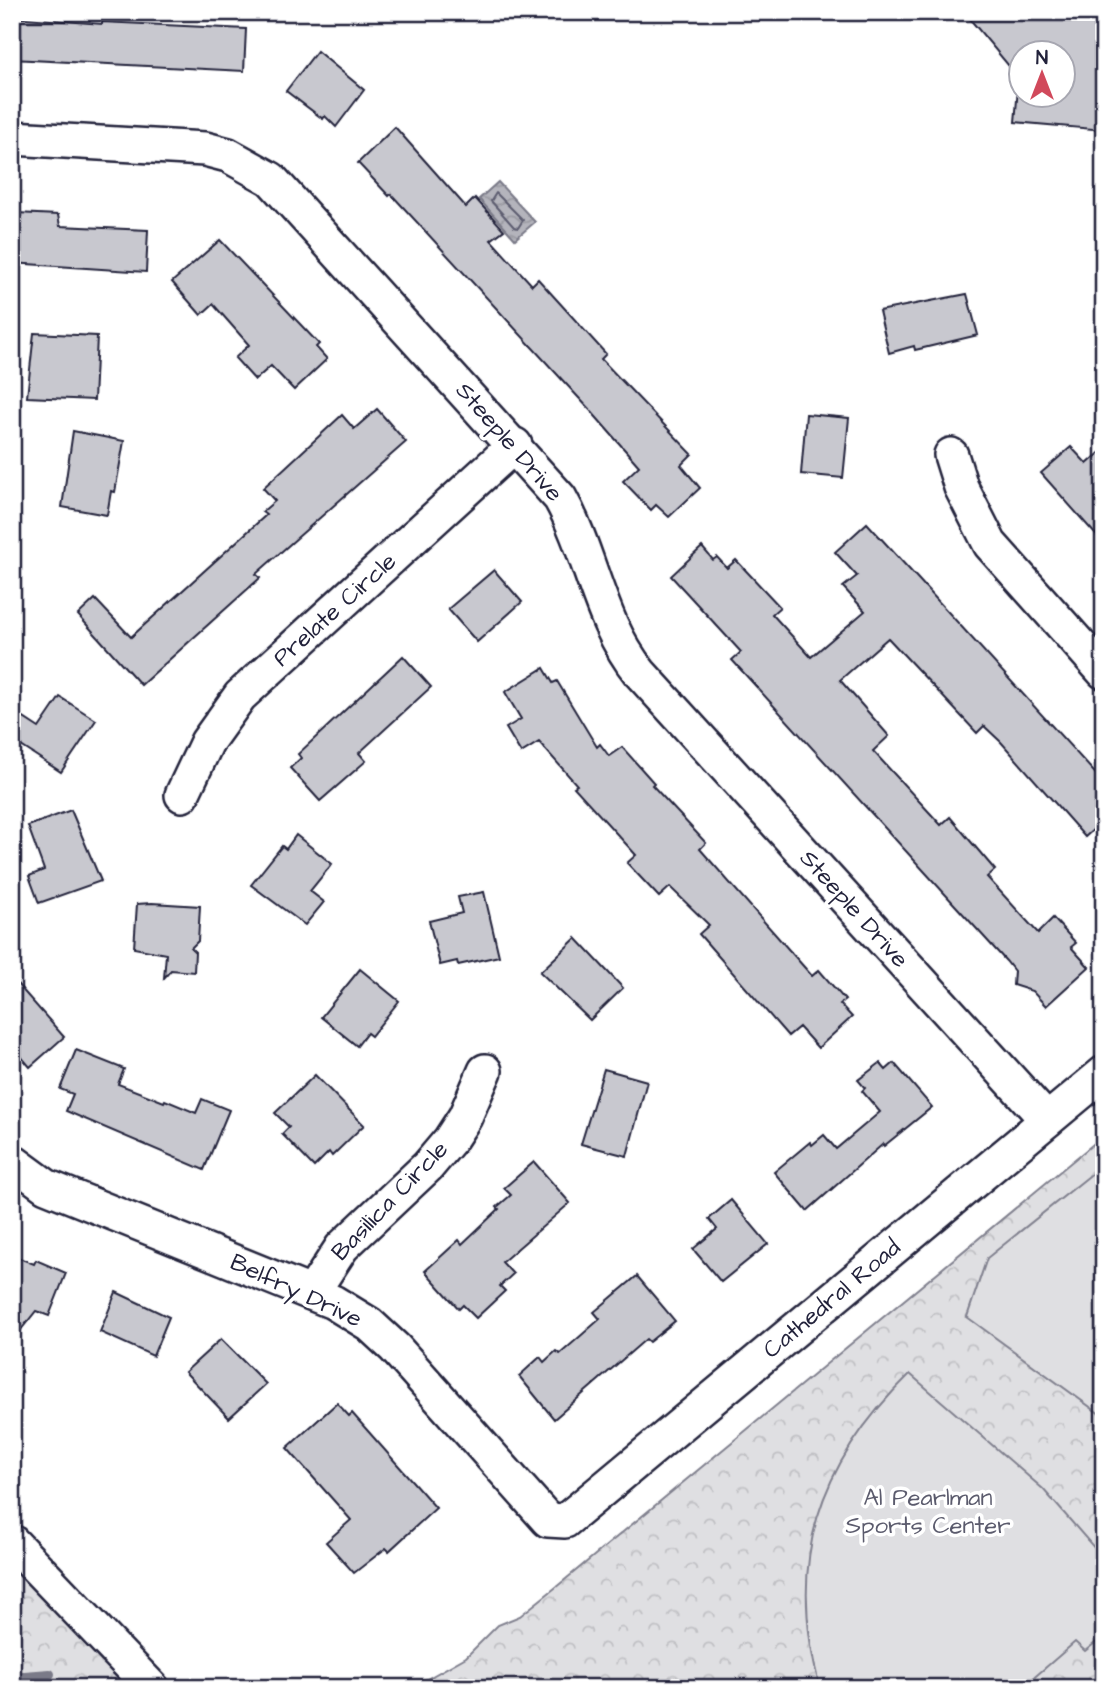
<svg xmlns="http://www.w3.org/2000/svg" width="1116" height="1700" font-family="'Architects Daughter',sans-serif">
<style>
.forest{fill:url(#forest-crowns);stroke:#80808e;stroke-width:2}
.pitch{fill:#dfdfe2;stroke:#80808e;stroke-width:2}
.water{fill:url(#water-waves);stroke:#7a7a88;stroke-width:2}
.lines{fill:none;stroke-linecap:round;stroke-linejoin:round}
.shore{stroke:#5c5c6f;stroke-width:2}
.stream{stroke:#7a7a88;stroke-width:10}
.building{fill:#c8c8cf;stroke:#22223b;stroke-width:2;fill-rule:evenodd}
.minor-casing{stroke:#22223b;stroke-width:38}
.minor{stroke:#fff;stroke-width:33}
.labels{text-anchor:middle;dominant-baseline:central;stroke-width:7;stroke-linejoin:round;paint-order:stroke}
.street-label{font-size:24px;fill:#22223b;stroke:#fff}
.park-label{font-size:24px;fill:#5b5b6d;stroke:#fff}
</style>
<defs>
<pattern id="forest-crowns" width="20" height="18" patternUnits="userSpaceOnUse" patternTransform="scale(1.75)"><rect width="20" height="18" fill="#dfdfe2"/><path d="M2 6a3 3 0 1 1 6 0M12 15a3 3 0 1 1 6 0" fill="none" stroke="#bfbfc3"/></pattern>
<pattern id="water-waves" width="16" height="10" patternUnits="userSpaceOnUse" patternTransform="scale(1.75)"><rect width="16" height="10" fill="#b4b4bc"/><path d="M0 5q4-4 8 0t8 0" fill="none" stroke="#9a9aa2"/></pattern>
</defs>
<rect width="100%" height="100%" fill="#fff"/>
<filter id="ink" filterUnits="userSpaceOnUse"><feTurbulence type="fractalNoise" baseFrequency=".0143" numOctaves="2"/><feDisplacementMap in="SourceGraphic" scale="14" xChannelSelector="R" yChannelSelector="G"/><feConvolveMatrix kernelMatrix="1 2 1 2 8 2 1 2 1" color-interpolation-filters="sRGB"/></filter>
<g filter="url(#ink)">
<g class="forest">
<path d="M 1104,1135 L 1104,1688 L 411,1688 L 466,1657 L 498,1625 L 520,1616 L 555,1588 Z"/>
<path d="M 12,1564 L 128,1688 L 12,1688 Z"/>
</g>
<g class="pitch">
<path d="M 1104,1164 L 1104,1417 L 967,1317 L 987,1258 Z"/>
<path d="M 910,1374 L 1043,1489 L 1104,1559 L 1104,1636 L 1085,1651 L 1075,1642 L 1022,1688 L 820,1688 C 786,1561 817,1465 910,1374 Z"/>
</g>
<path class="water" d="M 498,182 L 535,222 L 515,239 L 479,199 Z"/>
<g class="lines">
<path class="shore" d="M 496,193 L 523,220 L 518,228 L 514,227 L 491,201 Z"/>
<path class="stream" d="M 12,1677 L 50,1674"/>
</g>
<g class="building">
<path d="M 964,12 L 1104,12 L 1104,130 L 1015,122 L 1020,66 L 1013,71 ZM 1021,52 L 1063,52 L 1063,94 L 1021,94 Z"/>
<path d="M 12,17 L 102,24 L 102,22 L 246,29 L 244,71 L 12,59 Z"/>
<path d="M 317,51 L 364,90 L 336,127 L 325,116 L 323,119 L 286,91 Z"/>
<path d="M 395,127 L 466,207 L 475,198 L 504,230 L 491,240 L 532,285 L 538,279 L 606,354 L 601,359 L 692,454 L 681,465 L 700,488 L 669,517 L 656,505 L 651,510 L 623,481 L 639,466 L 590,410 L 391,194 L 389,196 L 358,163 Z"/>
<path d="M 16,213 L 58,215 L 60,226 L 148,230 L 146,272 L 12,263 L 12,218 L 15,218 Z"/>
<path d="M 220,240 L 319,344 L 316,347 L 327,359 L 294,390 L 271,366 L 255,380 L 235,358 L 249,345 L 213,304 L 201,315 L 172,282 Z"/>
<path d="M 967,294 L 978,335 L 915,350 L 914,346 L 889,353 L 879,311 Z"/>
<path d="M 34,333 L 97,336 L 94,400 L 27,397 Z"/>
<path d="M 377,409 L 406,442 L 256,574 L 260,578 L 141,685 L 78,615 L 95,599 L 131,637 L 266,515 L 262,512 L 275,501 L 263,488 L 342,415 L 354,429 Z"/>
<path d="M 806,414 L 849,418 L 843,478 L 801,474 Z"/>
<path d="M 73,431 L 124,441 L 115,492 L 111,491 L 107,515 L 62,507 Z"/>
<path d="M 1071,447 L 1087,464 L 1104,449 L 1104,544 L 1041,473 Z"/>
<path d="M 867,523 L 1104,783 L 1104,820 L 1085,837 L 1001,742 L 984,726 L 977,733 L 888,638 L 840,680 L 889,736 L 873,751 L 941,825 L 950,817 L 995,870 L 987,877 L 1038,933 L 1053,918 L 1076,943 L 1071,947 L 1089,967 L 1046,1006 L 1032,991 L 1013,985 L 1014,971 L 1006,961 L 732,660 L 741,652 L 671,576 L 702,547 L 713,560 L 717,557 L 727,568 L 736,560 L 780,607 L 772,614 L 811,657 L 865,611 L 843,587 L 857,576 L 835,552 Z"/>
<path d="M 494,570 L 522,602 L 477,642 L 448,609 Z"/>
<path d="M 403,656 L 431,687 L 359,753 L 366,761 L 320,801 L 290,768 L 301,758 L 298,754 Z"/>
<path d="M 544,668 L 553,683 L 557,681 L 597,747 L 600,744 L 609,756 L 622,747 L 654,783 L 652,785 L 706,843 L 700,849 L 812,976 L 819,970 L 845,1000 L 840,1004 L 852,1017 L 818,1048 L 799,1027 L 788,1036 L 699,934 L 709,925 L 670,887 L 659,897 L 627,863 L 636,855 L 574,787 L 577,785 L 539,742 L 521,753 L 506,728 L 521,719 L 505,692 Z"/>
<path d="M 60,697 L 96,720 L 61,772 L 12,740 L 12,732 L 22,717 L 39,728 Z"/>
<path d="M 71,810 L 101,881 L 39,903 L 29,876 L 44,870 L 28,826 Z"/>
<path d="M 296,835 L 332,864 L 310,891 L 324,902 L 305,925 L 251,885 L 282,846 L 286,849 Z"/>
<path d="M 484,892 L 499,956 L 458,965 L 457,961 L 440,965 L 429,921 L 462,913 L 458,897 Z"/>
<path d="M 152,903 L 200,906 L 198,941 L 191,948 L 195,952 L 194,972 L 171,970 L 164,978 L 166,954 L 134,948 L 137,904 Z"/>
<path d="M 576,938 L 623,988 L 590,1020 L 540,972 Z"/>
<path d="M 360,969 L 399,1001 L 371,1036 L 367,1033 L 357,1046 L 321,1017 Z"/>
<path d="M 12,978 L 64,1037 L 30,1067 L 12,1046 Z"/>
<path d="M 76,1050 L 124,1069 L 118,1084 L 164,1102 L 165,1100 L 196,1113 L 202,1099 L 229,1110 L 204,1170 L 66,1111 L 73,1094 L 60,1089 Z"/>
<path d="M 880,1063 L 886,1070 L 894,1063 L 932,1107 L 884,1146 L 883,1144 L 807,1211 L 774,1172 L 810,1142 L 812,1145 L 824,1135 L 836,1149 L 880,1112 L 862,1091 L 865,1088 L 858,1080 Z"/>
<path d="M 604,1069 L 647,1081 L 627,1156 L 581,1144 Z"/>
<path d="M 315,1075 L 364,1125 L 332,1156 L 329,1152 L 314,1167 L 282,1134 L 289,1127 L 275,1113 Z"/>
<path d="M 534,1162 L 570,1203 L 502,1262 L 513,1274 L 500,1286 L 505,1291 L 476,1318 L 463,1305 L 459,1309 L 425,1271 L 459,1240 L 462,1244 L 499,1209 L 497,1207 L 511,1195 L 504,1188 Z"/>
<path d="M 731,1200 L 768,1244 L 721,1282 L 693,1249 L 717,1229 L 709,1219 Z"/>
<path d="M 12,1255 L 34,1264 L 36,1260 L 66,1273 L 49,1316 L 36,1311 L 12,1341 Z"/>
<path d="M 637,1276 L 675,1321 L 649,1342 L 646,1339 L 554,1419 L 519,1376 L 540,1357 L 544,1362 L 556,1351 L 560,1354 L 600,1319 L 594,1312 Z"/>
<path d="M 116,1292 L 169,1317 L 153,1356 L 100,1332 Z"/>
<path d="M 221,1339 L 266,1384 L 229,1418 L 185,1372 Z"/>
<path d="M 337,1403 L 349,1416 L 352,1413 L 436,1508 L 389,1551 L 386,1548 L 354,1573 L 326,1542 L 351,1520 L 287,1448 Z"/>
</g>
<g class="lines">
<g class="minor-casing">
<g id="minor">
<path d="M 12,138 L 205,149 L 228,155 L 271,179 L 560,498 C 592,555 598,621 640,673 L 1047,1120"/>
<path d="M 951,455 L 961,487 L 990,544 L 1104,672"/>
<path d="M 182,795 L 207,742 L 240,696 L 515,445"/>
<path d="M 12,1161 L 46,1186 L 333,1302 L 369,1324 L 395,1348 L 548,1520 L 565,1521 L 1104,1073"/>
<path d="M 312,1293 L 342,1247 L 428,1166 L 450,1140 L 465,1117 L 485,1071"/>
<path d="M 12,1542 L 152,1688"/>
</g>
</g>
<use href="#minor" class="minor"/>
</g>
</g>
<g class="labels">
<g class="street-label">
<text transform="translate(509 442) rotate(49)">Steeple Drive</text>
<text transform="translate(335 610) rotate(-42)">Prelate Circle</text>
<text transform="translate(854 909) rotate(48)">Steeple Drive</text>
<text transform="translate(390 1201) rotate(-46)">Basilica Circle</text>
<text transform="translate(296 1291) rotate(25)">Belfry Drive</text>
<text transform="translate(832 1299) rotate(-40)">Cathedral Road</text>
</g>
<g class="park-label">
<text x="928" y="1498">Al Pearlman<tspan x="928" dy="28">Sports Center</tspan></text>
</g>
</g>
<rect width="1116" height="1700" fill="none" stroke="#fff" stroke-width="42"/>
<rect x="21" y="21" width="1074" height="1658" fill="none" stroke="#22223b" stroke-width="2.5" filter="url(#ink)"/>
<g transform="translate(1042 74)"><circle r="33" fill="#ffffff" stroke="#a7a7b1" stroke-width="2"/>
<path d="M0-5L12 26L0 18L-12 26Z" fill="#d1495b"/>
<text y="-10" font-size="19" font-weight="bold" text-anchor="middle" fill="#22223b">N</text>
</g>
</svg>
